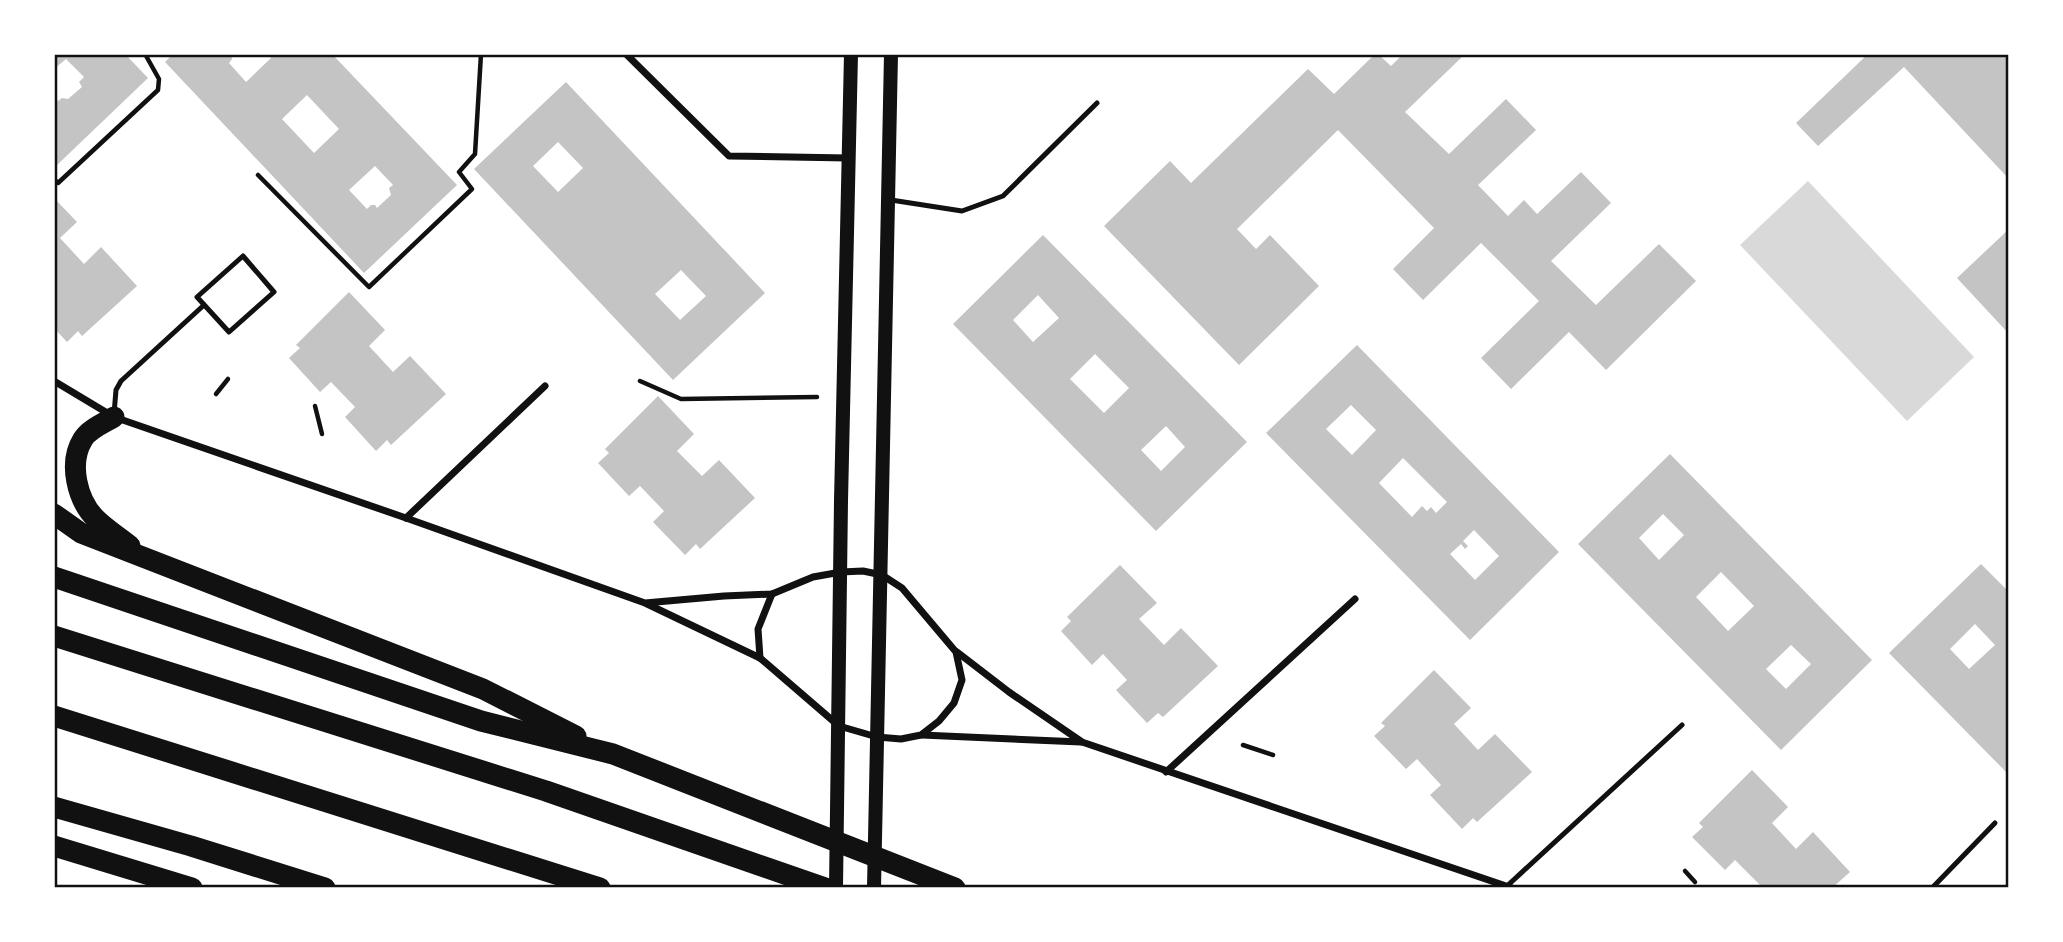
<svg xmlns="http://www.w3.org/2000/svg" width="2063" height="942" font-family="'Noto Sans',sans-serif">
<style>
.water{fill:#d9d9d9}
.building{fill:#c4c4c4;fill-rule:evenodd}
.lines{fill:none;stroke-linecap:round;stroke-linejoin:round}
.path{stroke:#111;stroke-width:4.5}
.service{stroke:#111;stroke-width:5}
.minor{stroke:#111;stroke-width:7}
.secondary{stroke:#111;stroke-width:14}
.motorway{stroke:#111;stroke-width:21}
.neatline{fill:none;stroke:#111;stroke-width:2.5}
</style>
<rect width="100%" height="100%" fill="#fff"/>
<path class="water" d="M 1808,181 L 1974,357 L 1907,421 L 1740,245 Z"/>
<g class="building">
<path d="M 54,54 L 125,54 L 148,78 L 56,166 L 54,164 L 54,97 L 58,101 L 62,98 L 68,99 L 82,87 L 79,82 L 84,77 L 66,59 L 54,69 Z"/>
<path d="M 173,54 L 231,54 L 232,59 L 229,63 L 246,82 L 271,58 L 268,54 L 332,54 L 457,185 L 364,273 L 165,62 ZM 307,95 L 339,129 L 314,153 L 282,119 ZM 375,166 L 393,185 L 389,188 L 391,195 L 377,208 L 375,205 L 371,205 L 367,209 L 349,190 Z"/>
<path d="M 1375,54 L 1378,54 L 1391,66 L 1403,54 L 1461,54 L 1463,56 L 1405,112 L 1449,154 L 1506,99 L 1536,130 L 1478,185 L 1508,216 L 1524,200 L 1537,214 L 1581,172 L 1611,203 L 1551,261 L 1596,305 L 1659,244 L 1696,281 L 1606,370 L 1569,332 L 1511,389 L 1481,358 L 1539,301 L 1481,243 L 1423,300 L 1393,269 L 1434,228 L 1338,130 L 1237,229 L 1256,249 L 1270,235 L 1319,286 L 1239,365 L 1104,226 L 1170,161 L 1191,183 L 1308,69 L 1334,94 Z"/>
<path d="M 1868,54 L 2009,54 L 2009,179 L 1904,67 L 1818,146 L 1796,123 Z"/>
<path d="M 566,82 L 765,293 L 673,380 L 474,169 ZM 558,142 L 583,168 L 558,192 L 533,166 ZM 681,270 L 706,296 L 680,320 L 655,294 Z"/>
<path d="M 54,198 L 77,222 L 60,238 L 84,264 L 101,247 L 137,286 L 82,336 L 78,331 L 67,342 L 54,328 Z"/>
<path d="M 2009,229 L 2009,334 L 1957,278 Z"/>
<path d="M 1043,235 L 1247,442 L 1156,531 L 953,324 ZM 1038,295 L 1059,318 L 1033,342 L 1013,320 ZM 1095,354 L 1129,388 L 1104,413 L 1070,379 ZM 1166,426 L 1185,447 L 1161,471 L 1141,450 Z"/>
<path d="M 349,292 L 385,330 L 369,346 L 393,372 L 410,356 L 446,394 L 391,445 L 387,440 L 376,451 L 345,417 L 355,407 L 331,382 L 320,392 L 289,358 L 300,348 L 296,345 Z"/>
<path d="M 1357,345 L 1559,552 L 1470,640 L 1266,433 ZM 1351,405 L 1376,430 L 1352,455 L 1326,429 ZM 1403,458 L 1447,502 L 1436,513 L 1431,507 L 1427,511 L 1422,506 L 1412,517 L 1379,483 ZM 1474,530 L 1499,556 L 1475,580 L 1450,554 L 1461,544 L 1465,549 L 1468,546 L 1463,541 Z"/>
<path d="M 658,396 L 694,434 L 677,451 L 702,476 L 719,460 L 755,498 L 700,549 L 696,544 L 685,555 L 653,522 L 664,511 L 640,486 L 629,496 L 598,463 L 609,453 L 605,449 Z"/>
<path d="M 1670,454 L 1872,660 L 1781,750 L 1578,544 ZM 1663,514 L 1684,535 L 1659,560 L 1639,538 ZM 1721,572 L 1754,606 L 1728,631 L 1696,597 ZM 1791,645 L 1811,664 L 1786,689 L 1766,669 Z"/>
<path d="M 1981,564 L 2009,592 L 2009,705 L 2007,707 L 2009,709 L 2009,775 L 1889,653 ZM 1975,624 L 1995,645 L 1969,669 L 1950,649 Z"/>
<path d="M 1120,565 L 1157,603 L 1139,619 L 1164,645 L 1181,628 L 1218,666 L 1163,717 L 1158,713 L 1147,723 L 1116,690 L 1127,680 L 1103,654 L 1092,665 L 1061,631 L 1071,621 L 1067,617 Z"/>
<path d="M 1434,670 L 1471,708 L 1454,724 L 1478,750 L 1495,734 L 1532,772 L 1477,822 L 1473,818 L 1462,829 L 1430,795 L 1441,785 L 1417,759 L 1406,769 L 1374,736 L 1385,726 L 1381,723 Z"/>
<path d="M 1752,770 L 1788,807 L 1772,823 L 1796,849 L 1813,832 L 1850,872 L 1832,888 L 1757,888 L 1760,885 L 1735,860 L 1725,870 L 1692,837 L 1703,827 L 1699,823 Z"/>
</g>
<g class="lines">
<g class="path">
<path d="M 258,175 L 369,287 L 472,189 L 459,172 L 475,154 L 481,54"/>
<path d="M 54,179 L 58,183 L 158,90 L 159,79 L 145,54"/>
<path d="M 640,381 L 681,399 L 817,397"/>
<path d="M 216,394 L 228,379"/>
<path d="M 315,406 L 322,434"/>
<path d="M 1243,745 L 1273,755"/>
<path d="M 1685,871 L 1695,882"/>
</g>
<g class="service">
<path d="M 891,200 L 962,211 L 1003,196 L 1097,103"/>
<path d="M 243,256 L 274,292 L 229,332 L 197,297 Z"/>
<path d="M 114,414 L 116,390 L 121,381 L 204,305"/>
<path d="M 1507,886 L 1682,725"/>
<path d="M 1932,888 L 1995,823"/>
</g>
<g class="minor">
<path d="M 626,54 L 729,156 L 848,158"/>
<path d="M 54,381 L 114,417 L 406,518 L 645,603 L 760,658 L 839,726 L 877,737 L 901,739 L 921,735 L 939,721 L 954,703 L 962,680 L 956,652 L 902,588 L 882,575 L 863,571 L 841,572 L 813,577 L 772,594 L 724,596 L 645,603"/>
<path d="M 406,518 L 545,386"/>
<path d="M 957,652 L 1009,692 L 1082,742 L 1512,888"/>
<path d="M 760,658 L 758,629 L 772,594"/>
<path d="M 922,735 L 1081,742"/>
<path d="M 1166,772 L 1355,599"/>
</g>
<g class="secondary">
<path d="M 836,888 L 841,501 L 851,54"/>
<path d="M 874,888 L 891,54"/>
</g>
<g class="motorway">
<path d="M 114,417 C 104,423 89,429 83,439 C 68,463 77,500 96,519 C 106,529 119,537 130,546"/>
<path d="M 54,514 L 81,533 L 483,689 L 576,736"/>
<path d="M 54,577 L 481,721 L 613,754 L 955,888"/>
<path d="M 54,636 L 546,791 L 825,888"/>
<path d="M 54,716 L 600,888"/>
<path d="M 54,807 L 191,846 L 325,888"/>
<path d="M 54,846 L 192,888"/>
</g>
</g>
<rect width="2063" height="942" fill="none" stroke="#ffffff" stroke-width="112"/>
<rect x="56" y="56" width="1951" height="830" class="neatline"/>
</svg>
